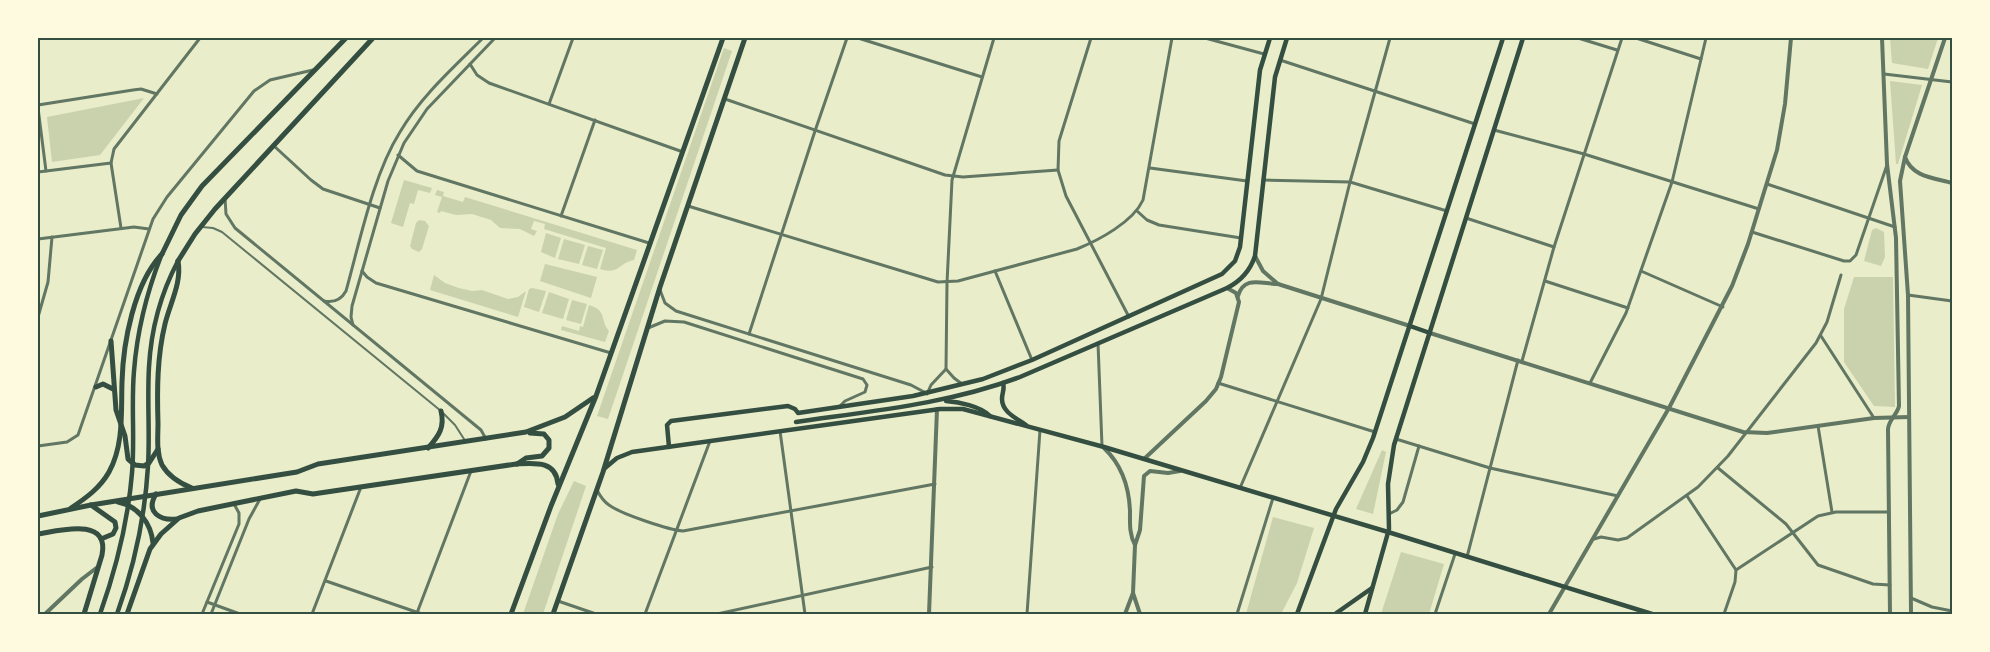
<svg xmlns="http://www.w3.org/2000/svg" width="1990" height="652" font-family="'Varela Round',sans-serif">
<style>
.green{fill:#cad2ad}
.lines{fill:none;stroke-linecap:round;stroke-linejoin:round}
.service{stroke:#617663;stroke-width:2}
.minor{stroke:#617663;stroke-width:3}
.tertiary{stroke:#617663;stroke-width:4}
.secondary{stroke:#344e41;stroke-width:4.5}
.primary{stroke:#344e41;stroke-width:5}
.trunk{stroke:#344e41;stroke-width:5}
.neatline{fill:none;stroke:#344e41;stroke-width:2}
</style>
<rect width="100%" height="100%" fill="#e9edc9"/>
<g class="green">
<path d="M 1890,38 L 1938,38 L 1928,69 L 1892,63 Z"/>
<path d="M 724,48 L 732,51 L 608,419 L 597,416 Z"/>
<path d="M 1890,81 L 1922,85 L 1898,164 L 1896,164 Z"/>
<path d="M 144,98 L 100,155 L 52,162 L 47,117 Z"/>
<path d="M 404,180 L 432,188 L 430,193 L 418,190 L 414,204 L 410,203 L 403,227 L 391,223 Z"/>
<path d="M 437,190 L 444,192 L 443,196 L 463,202 L 465,197 L 637,250 L 634,260 C 618,263 620,275 600,269 L 606,248 L 544,229 L 545,224 L 534,221 L 531,229 L 537,231 L 534,236 L 520,229 L 500,228 L 491,220 L 472,214 L 456,215 L 441,211 L 440,213 L 437,212 L 442,197 L 435,195 Z"/>
<path d="M 419,220 L 425,221 L 429,226 L 422,249 L 419,252 L 412,249 L 410,246 L 416,223 Z"/>
<path d="M 1876,228 L 1884,232 L 1885,257 L 1881,266 L 1864,261 L 1872,230 Z"/>
<path d="M 546,233 L 561,238 L 555,258 L 541,252 Z"/>
<path d="M 564,239 L 585,245 L 579,264 L 558,259 Z"/>
<path d="M 588,246 L 603,250 L 597,269 L 582,265 Z"/>
<path d="M 545,264 L 597,277 L 591,298 L 540,281 Z"/>
<path d="M 434,275 L 445,283 L 459,288 L 472,291 L 482,290 L 508,299 L 518,297 L 526,291 L 518,317 L 430,290 Z"/>
<path d="M 1854,277 L 1893,277 L 1895,407 L 1874,406 L 1844,362 L 1844,309 Z"/>
<path d="M 532,288 L 546,291 L 539,312 L 524,307 L 529,289 Z"/>
<path d="M 549,292 L 569,299 L 563,319 L 542,313 Z"/>
<path d="M 572,300 L 587,304 L 581,324 L 566,320 Z"/>
<path d="M 589,305 C 608,311 599,319 609,331 L 605,342 L 561,330 L 562,326 L 579,331 L 580,326 L 583,327 Z"/>
<path d="M 1382,450 L 1386,452 L 1373,514 L 1356,509 Z"/>
<path d="M 574,481 L 586,486 L 543,614 L 523,614 L 558,514 Z"/>
<path d="M 1273,517 L 1314,528 L 1297,583 L 1281,614 L 1246,614 Z"/>
<path d="M 1401,552 L 1444,564 L 1429,614 L 1381,614 Z"/>
</g>
<g class="lines">
<path class="service" d="M 202,227 L 213,228 L 222,232 L 441,411 L 455,425 L 464,439"/>
<g class="minor">
<path d="M 858,38 L 982,77"/>
<path d="M 1091,38 L 1059,141 L 1058,170 L 1066,196 L 1129,317"/>
<path d="M 1205,38 L 1264,54"/>
<path d="M 1578,38 L 1617,50"/>
<path d="M 1636,38 L 1701,59"/>
<path d="M 1280,60 L 1475,124"/>
<path d="M 470,64 L 477,75 L 489,83 L 683,152"/>
<path d="M 1884,74 L 1952,82"/>
<path d="M 725,99 L 945,175 L 963,177 L 1058,170"/>
<path d="M 549,104 L 573,38"/>
<path d="M 38,105 L 133,90 L 141,89 L 157,94"/>
<path d="M 38,108 L 46,171"/>
<path d="M 1494,130 L 1584,154 L 1759,209"/>
<path d="M 274,146 L 311,180 L 323,189 L 380,208"/>
<path d="M 398,155 L 417,171 L 649,243"/>
<path d="M 1150,168 L 1247,181"/>
<path d="M 38,172 L 111,163"/>
<path d="M 1263,180 L 1350,182 L 1447,211"/>
<path d="M 1767,184 L 1895,227"/>
<path d="M 225,198 L 226,214 L 235,228 L 481,430 L 486,439"/>
<path d="M 688,206 L 938,282 L 958,281 L 1077,249 C 1099,240 1133,222 1143,200 L 1172,38"/>
<path d="M 1137,211 L 1147,220 L 1159,225 L 1241,238"/>
<path d="M 561,216 L 595,120"/>
<path d="M 1466,218 L 1554,247"/>
<path d="M 121,228 L 111,163 L 114,149 L 200,38"/>
<path d="M 1752,232 L 1844,261 L 1850,261 L 1856,255 L 1887,165"/>
<path d="M 38,239 L 134,227 L 149,229"/>
<path d="M 362,271 L 367,277 L 376,283 L 611,353"/>
<path d="M 995,271 L 1032,360"/>
<path d="M 1641,271 L 1723,307"/>
<path d="M 1545,281 L 1628,308"/>
<path d="M 660,290 L 665,303 L 676,311 L 911,385 L 926,393"/>
<path d="M 1908,295 L 1952,301"/>
<path d="M 324,301 C 334,303 341,300 346,291 C 360,241 373,175 400,132 C 421,96 454,67 483,38"/>
<path d="M 38,317 L 48,282 L 52,237"/>
<path d="M 353,325 L 351,317 L 352,306 L 388,181 L 404,143 L 427,109 L 495,38"/>
<path d="M 648,328 L 665,321 L 684,322 L 863,379 L 867,385 L 865,392 L 845,401 L 839,407"/>
<path d="M 749,334 L 815,131 L 847,38"/>
<path d="M 1821,336 L 1874,418"/>
<path d="M 1098,343 L 1102,446"/>
<path d="M 1522,361 L 1554,247 L 1622,38"/>
<path d="M 946,369 L 954,378 L 962,384"/>
<path d="M 1218,383 L 1375,432"/>
<path d="M 1590,383 L 1626,313 L 1672,182 L 1706,38"/>
<path d="M 927,394 L 931,385 L 946,369 L 947,283 L 952,180 L 994,38"/>
<path d="M 1818,426 L 1832,512"/>
<path d="M 780,431 L 805,614"/>
<path d="M 1396,439 L 1490,468 L 1618,496"/>
<path d="M 38,446 L 67,442 L 78,435 L 153,219 L 167,197 L 254,91 L 270,80 L 313,70"/>
<path d="M 1718,468 L 1786,524 L 1818,565 L 1873,584 L 1890,585"/>
<path d="M 1240,488 L 1321,299 L 1350,182 L 1390,38"/>
<path d="M 597,490 C 600,496 603,501 609,505 C 621,514 669,530 683,531 L 935,484"/>
<path d="M 1687,496 L 1736,570 L 1735,582 L 1724,614"/>
<path d="M 1389,514 L 1397,510 L 1403,502 L 1419,446"/>
<path d="M 1594,539 L 1601,537 L 1618,540 L 1627,538 L 1698,487 L 1728,456 L 1816,343 L 1827,322 L 1841,275"/>
<path d="M 1467,557 L 1518,360"/>
<path d="M 1736,570 L 1818,516 L 1836,512 L 1889,512"/>
<path d="M 326,581 L 422,614"/>
<path d="M 1911,598 L 1932,607 L 1952,611"/>
<path d="M 558,601 L 596,614"/>
<path d="M 207,602 L 240,614"/>
<path d="M 417,613 L 471,471"/>
<path d="M 202,614 L 239,524 L 239,513 L 234,504"/>
<path d="M 211,614 L 249,519 L 260,499"/>
<path d="M 312,614 L 361,487"/>
<path d="M 645,614 L 710,441"/>
<path d="M 717,614 L 932,567"/>
<path d="M 1027,614 L 1040,430"/>
<path d="M 1237,614 L 1273,498"/>
<path d="M 1435,614 L 1455,554"/>
</g>
<g class="tertiary">
<path d="M 1882,38 L 1887,164 L 1896,238 L 1899,406 C 1897,415 1889,419 1888,429 L 1890,614"/>
<path d="M 1905,157 C 1912,177 1934,178 1952,183"/>
<path d="M 1255,256 L 1263,271 L 1278,284 L 1410,326"/>
<path d="M 1238,296 C 1244,275 1262,284 1278,284"/>
<path d="M 1430,333 L 1743,432 L 1767,433 L 1874,418 L 1909,417"/>
<path d="M 1104,448 C 1122,465 1129,486 1130,511 C 1130,522 1129,534 1135,545"/>
<path d="M 1144,459 L 1206,401 L 1216,389 L 1221,377 L 1239,302 L 1236,293 L 1227,288"/>
<path d="M 45,614 L 82,579 L 99,566"/>
<path d="M 929,614 L 937,409"/>
<path d="M 1125,614 L 1133,593"/>
<path d="M 1140,614 L 1133,593 L 1135,545 L 1140,530 L 1144,476 L 1150,471 L 1168,473 L 1180,471"/>
<path d="M 1549,614 L 1669,408 L 1732,286 L 1748,244 L 1777,150 L 1785,104 L 1791,38"/>
<path d="M 1911,614 L 1908,295 L 1900,181 L 1905,157 L 1945,38"/>
</g>
<g class="secondary">
<path d="M 1410,326 L 1430,333"/>
<path d="M 1003,383 C 1005,389 1002,392 1002,399 C 1002,412 1016,418 1026,425"/>
<path d="M 946,401 C 959,402 980,406 990,416"/>
<path d="M 796,422 C 872,411 948,404 1020,377 L 1227,288 C 1241,281 1250,271 1255,256 L 1275,77 L 1287,38"/>
<path d="M 669,447 L 667,425 L 671,421 L 788,406 L 795,409 L 798,413 L 913,396 L 983,379 L 1032,360 L 1222,274 L 1235,261 L 1240,247 L 1260,70 L 1270,38"/>
<path d="M 605,468 L 617,458 L 632,452 L 940,409 L 963,409 L 1104,447 L 1388,532 L 1652,614"/>
<path d="M 100,614 C 116,569 128,521 132,473 C 135,439 131,405 134,371 C 137,332 147,292 161,256"/>
<path d="M 117,614 C 134,567 145,516 148,466 C 150,433 147,400 149,367 C 151,330 161,293 178,261"/>
<path d="M 1297,614 L 1336,509 L 1363,462 L 1373,438 L 1503,38"/>
<path d="M 1335,614 L 1372,588"/>
<path d="M 1365,614 L 1389,529 L 1388,484 L 1394,445 L 1523,38"/>
</g>
<g class="primary">
<path d="M 162,254 L 181,215 L 202,186 L 346,38"/>
<path d="M 178,261 L 195,234 L 215,209 L 373,38"/>
</g>
<g class="trunk">
<path d="M 178,261 C 182,283 170,303 165,324 C 157,357 157,390 158,423 C 158,437 156,452 162,465 C 169,477 179,483 192,488"/>
<path d="M 111,341 L 116,410 L 125,436 L 128,459 L 135,465 L 144,466 L 149,463 L 158,449"/>
<path d="M 96,387 L 103,384 L 113,389"/>
<path d="M 428,448 C 439,436 445,427 441,411"/>
<path d="M 517,464 L 526,458 L 542,456 L 549,448 L 549,440 L 544,434 L 530,433"/>
<path d="M 156,494 C 145,512 160,521 177,519"/>
<path d="M 118,502 C 138,506 151,523 153,543"/>
<path d="M 91,505 L 115,522 L 116,528 L 113,534 L 101,539"/>
<path d="M 71,508 C 86,498 100,488 109,472 C 124,445 121,412 122,382 C 123,343 134,283 162,254"/>
<path d="M 38,516 L 91,505 L 297,472 L 318,464 L 526,432 L 565,417 L 593,398"/>
<path d="M 38,534 C 58,531 110,516 102,555 L 84,614"/>
<path d="M 127,614 L 150,549 L 161,534 L 179,518 L 198,511 L 296,491 L 313,494 L 516,464 C 534,463 556,460 558,484"/>
<path d="M 511,614 L 551,506 L 596,396 L 723,38"/>
<path d="M 553,614 L 603,472 L 660,287 L 745,38"/>
</g>
</g>
<rect width="1990" height="652" fill="none" stroke="#fefae0" stroke-width="78"/>
<rect x="39" y="39" width="1912" height="574" class="neatline"/>
</svg>
